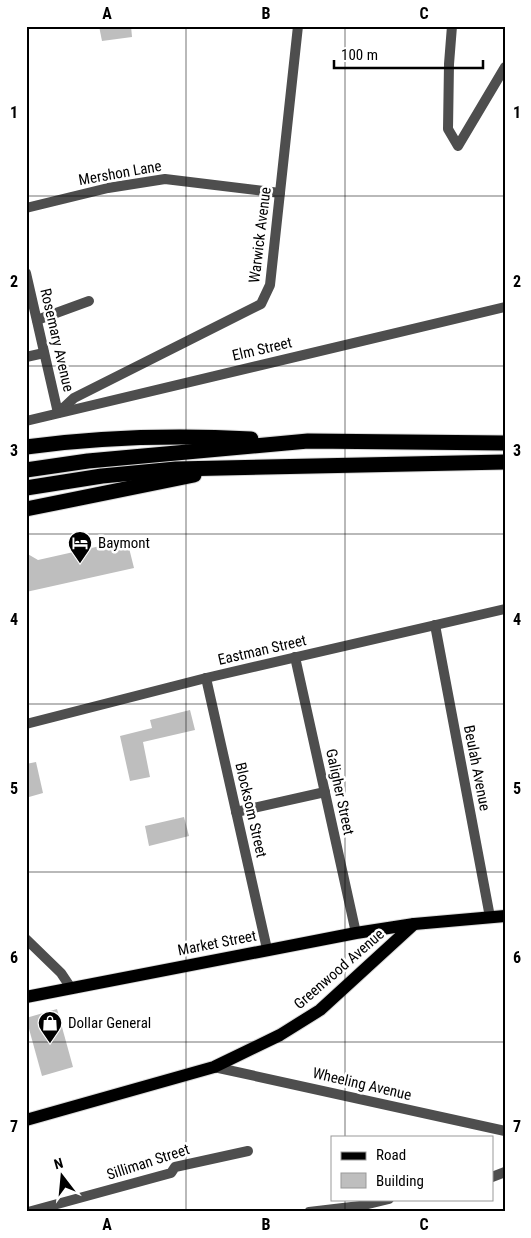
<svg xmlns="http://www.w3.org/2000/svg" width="531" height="1238" font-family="'Roboto Condensed',sans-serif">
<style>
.building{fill:#bebebe}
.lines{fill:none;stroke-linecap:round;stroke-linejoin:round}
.primary-casing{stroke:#dbdbdb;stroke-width:14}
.highway-casing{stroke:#dbdbdb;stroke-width:17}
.street{stroke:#4e4e4e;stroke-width:10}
.primary{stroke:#000;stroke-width:12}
.highway{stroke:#000;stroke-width:15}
.grid{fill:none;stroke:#000;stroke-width:1;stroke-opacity:0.55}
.labels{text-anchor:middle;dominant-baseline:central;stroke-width:5;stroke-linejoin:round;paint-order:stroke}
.street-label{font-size:15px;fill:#000;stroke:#fff}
.poi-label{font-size:15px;fill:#000;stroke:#fff;text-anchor:start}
.neatline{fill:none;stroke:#000;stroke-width:2}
.grid-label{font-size:16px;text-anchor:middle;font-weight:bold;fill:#000}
</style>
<rect width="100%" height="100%" fill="#fff"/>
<g class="building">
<path d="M 99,26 L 131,26 L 132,37 L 102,41 Z"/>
<path d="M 127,540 L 134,568 L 26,592 L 26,553 L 38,560 Z"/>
<path d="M 190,710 L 195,730 L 143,742 L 150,777 L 130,781 L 120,736 L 152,728 L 150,720 Z"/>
<path d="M 36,762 L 43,793 L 29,797 L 26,764 Z"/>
<path d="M 184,817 L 189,836 L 149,846 L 145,826 Z"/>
<path d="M 57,1009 L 73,1067 L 42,1076 L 26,1018 Z"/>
</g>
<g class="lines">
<g class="primary-casing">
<g id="primary">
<path d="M 26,997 L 356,933 L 414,924 L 505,916"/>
<path d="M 26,1120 L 214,1067 L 280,1035 L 320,1010 L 414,924"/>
</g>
</g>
<g class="highway-casing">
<g id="highway">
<path d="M 26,447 C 101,437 176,435 251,439"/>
<path d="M 26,470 L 88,461 L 308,441 L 505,443"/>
<path d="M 26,488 L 102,476 L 176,469 L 505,462"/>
<path d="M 26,509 L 194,475"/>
</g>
</g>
<g class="street">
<path d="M 452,26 L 449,64 L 448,129 L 458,146 L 505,67"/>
<path d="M 26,208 L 108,188 L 165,179 L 280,193"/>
<path d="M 26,273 L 58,413 L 74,398 L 261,304 L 270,285 L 298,26"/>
<path d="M 37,320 L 89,301"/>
<path d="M 26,357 L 44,353"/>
<path d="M 26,421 L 505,307"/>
<path d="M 435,625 L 490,917"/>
<path d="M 295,657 L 356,933"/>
<path d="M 206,678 L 267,949"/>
<path d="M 26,724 L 206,678 L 505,609"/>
<path d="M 236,812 L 325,792"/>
<path d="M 26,939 L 61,973 L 71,988"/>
<path d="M 214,1067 L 505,1131"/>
<path d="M 492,1177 L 505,1172"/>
<path d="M 28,1212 L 171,1173 L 175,1167 L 248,1151"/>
<path d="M 309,1212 L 360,1206 L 389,1199"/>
</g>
<use href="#primary" class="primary"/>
<use href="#highway" class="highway"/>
</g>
<path class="grid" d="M 186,26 L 186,1212M 345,26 L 345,1137M 26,196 L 505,196M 26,366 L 505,366M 26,534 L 505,534M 26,704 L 505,704M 26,872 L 505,872M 26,1042 L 505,1042M 345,1199 L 345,1212"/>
<defs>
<g id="hotel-pin" transform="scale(1.25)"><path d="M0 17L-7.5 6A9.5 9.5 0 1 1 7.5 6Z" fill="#000" stroke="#fff"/><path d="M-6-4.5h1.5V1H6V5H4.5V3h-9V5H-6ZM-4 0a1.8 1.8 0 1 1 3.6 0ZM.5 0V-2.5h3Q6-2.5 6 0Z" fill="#fff"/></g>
<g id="shop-pin" transform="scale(1.25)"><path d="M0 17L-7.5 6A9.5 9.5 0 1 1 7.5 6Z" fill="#000" stroke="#fff"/><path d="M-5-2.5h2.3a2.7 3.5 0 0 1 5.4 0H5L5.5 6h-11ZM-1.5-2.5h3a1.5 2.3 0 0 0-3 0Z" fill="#fff"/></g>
</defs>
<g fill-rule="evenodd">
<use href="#hotel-pin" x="80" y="543"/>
<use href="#shop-pin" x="50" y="1023"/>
</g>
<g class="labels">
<g class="street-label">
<text transform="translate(120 173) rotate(-10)">Mershon Lane</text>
<text transform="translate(260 235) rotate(-83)">Warwick Avenue</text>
<text transform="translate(57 340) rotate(77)">Rosemary Avenue</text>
<text transform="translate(262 349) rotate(-13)">Elm Street</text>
<text transform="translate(262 650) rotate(-13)">Eastman Street</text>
<text transform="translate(477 768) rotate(79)">Beulah Avenue</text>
<text transform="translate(340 792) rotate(78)">Galigher Street</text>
<text transform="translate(251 810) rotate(77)">Blocksom Street</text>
<text transform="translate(217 943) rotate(-11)">Market Street</text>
<text transform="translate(339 969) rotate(-41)">Greenwood Avenue</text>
<text transform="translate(362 1084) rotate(13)">Wheeling Avenue</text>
<text transform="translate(148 1162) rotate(-18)">Silliman Street</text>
</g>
<g class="poi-label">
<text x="98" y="543">Baymont</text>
<text x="68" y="1023">Dollar General</text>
</g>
</g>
<rect width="531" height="1238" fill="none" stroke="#ffffff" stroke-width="55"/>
<rect x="331" y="1136" width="162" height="65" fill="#ffffff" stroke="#999999"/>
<rect x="341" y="1152" width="25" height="8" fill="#000000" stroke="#999999"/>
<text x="376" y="1160" font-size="15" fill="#000000">Road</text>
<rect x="341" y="1173" width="25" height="15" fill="#bebebe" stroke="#999999"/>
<text x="376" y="1186" font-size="15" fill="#000000">Building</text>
<g transform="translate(62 1176) rotate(344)" stroke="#ffffff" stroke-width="4" paint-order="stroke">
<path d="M0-4L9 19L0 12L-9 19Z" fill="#000000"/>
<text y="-8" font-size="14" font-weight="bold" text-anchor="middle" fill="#000000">N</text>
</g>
<path d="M334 60v8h149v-8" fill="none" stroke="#000000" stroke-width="2.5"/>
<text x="341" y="60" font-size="15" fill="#000000" stroke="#ffffff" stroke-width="4" paint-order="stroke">100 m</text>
<rect x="28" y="28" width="476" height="1182" class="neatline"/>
<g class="grid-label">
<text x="107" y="19">A</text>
<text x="266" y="19">B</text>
<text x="424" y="19">C</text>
<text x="14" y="118">1</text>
<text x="517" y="118">1</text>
<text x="14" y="287">2</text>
<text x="517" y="287">2</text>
<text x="14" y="456">3</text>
<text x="517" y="456">3</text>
<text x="14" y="625">4</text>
<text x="517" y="625">4</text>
<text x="14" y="794">5</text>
<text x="517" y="794">5</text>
<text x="14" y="963">6</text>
<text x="517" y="963">6</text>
<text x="14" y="1132">7</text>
<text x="517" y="1132">7</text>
<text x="107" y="1230">A</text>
<text x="266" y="1230">B</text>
<text x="424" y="1230">C</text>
</g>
</svg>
